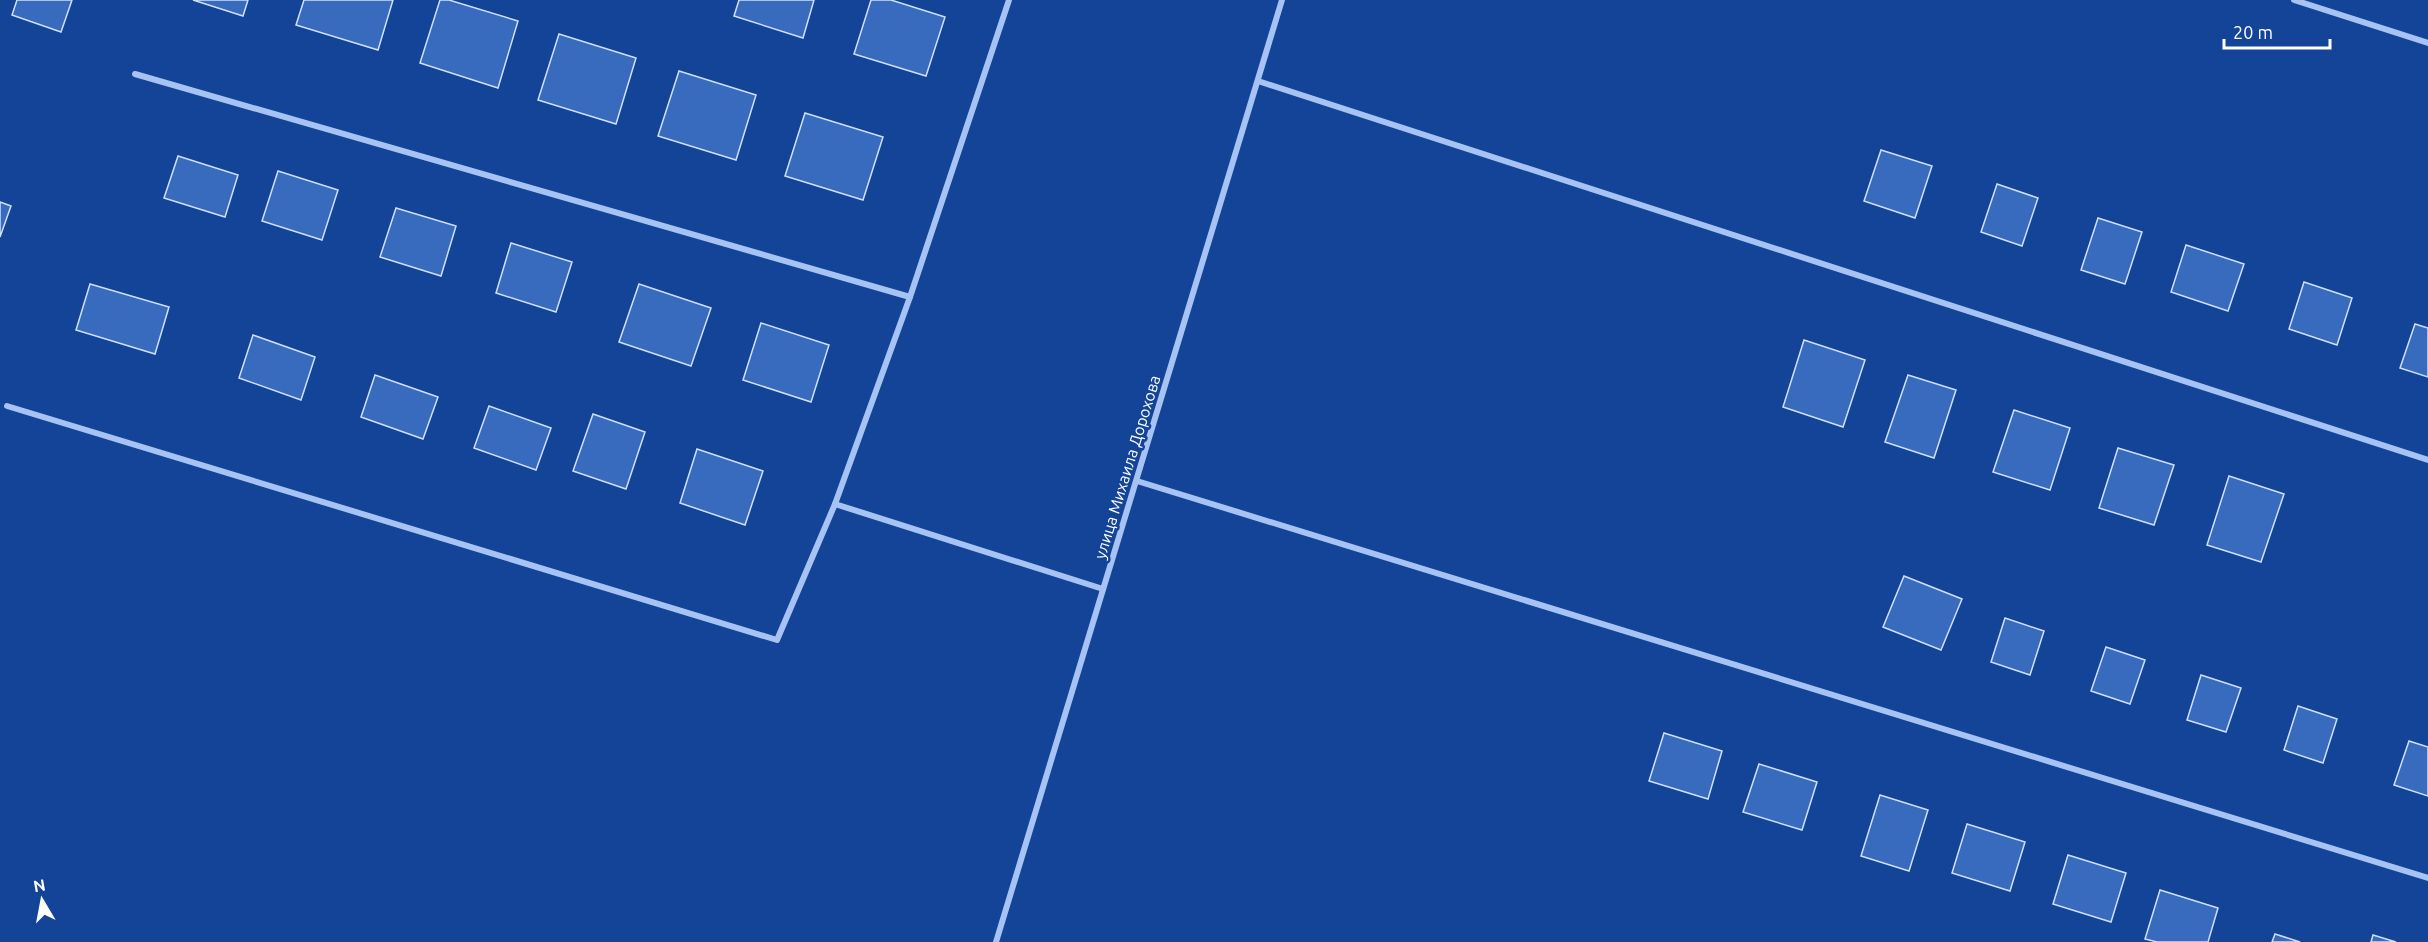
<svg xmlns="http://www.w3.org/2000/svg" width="2428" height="942" font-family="Ubuntu,sans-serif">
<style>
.building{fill:#386abe;stroke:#cee0fd;stroke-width:1.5}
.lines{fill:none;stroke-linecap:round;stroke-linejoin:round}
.minor{stroke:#a6c3f3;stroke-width:6}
.labels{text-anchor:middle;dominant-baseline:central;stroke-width:5;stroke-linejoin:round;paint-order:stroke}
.street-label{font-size:16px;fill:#fff;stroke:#144498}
</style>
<rect width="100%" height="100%" fill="#144498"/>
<g class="building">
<path d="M 17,0 L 72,0 L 61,32 L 12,15 Z"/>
<path d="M 193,0 L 248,0 L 243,16 Z"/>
<path d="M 304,0 L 393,0 L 378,50 L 296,25 Z"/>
<path d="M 440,0 L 449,0 L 518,21 L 498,88 L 420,63 Z"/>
<path d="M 739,0 L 814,0 L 803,38 L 734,16 Z"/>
<path d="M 871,0 L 891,0 L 945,17 L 926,76 L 854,54 Z"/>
<path d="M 559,34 L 636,58 L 616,124 L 538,100 Z"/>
<path d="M 679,71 L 756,95 L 736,160 L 658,136 Z"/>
<path d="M 805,113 L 883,137 L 863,200 L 785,176 Z"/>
<path d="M 1881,150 L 1932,166 L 1915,218 L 1864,201 Z"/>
<path d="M 178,156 L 238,175 L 225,217 L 164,198 Z"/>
<path d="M 278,171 L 338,190 L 322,240 L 262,221 Z"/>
<path d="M 1997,184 L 2038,198 L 2022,246 L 1981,232 Z"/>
<path d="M 0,202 L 11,206 L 0,237 Z"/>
<path d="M 396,208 L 456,226 L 441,276 L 380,257 Z"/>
<path d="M 2098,218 L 2142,232 L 2125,284 L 2081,270 Z"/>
<path d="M 511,243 L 572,262 L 556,312 L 496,293 Z"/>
<path d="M 2186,245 L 2244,264 L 2228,311 L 2171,292 Z"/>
<path d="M 2304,282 L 2352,298 L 2337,345 L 2289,329 Z"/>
<path d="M 90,284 L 169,307 L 155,354 L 76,330 Z"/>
<path d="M 639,284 L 711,308 L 691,366 L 619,342 Z"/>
<path d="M 761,323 L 829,345 L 811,402 L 743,380 Z"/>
<path d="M 2415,324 L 2428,328 L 2428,377 L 2400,368 Z"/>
<path d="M 253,335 L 315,357 L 301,400 L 239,378 Z"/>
<path d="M 1804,340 L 1865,360 L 1843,427 L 1783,407 Z"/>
<path d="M 375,375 L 438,397 L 423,439 L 361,417 Z"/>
<path d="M 1908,375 L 1956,390 L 1934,458 L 1885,442 Z"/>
<path d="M 489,406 L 551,428 L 536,470 L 474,448 Z"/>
<path d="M 2014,410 L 2070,428 L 2050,490 L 1993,472 Z"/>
<path d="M 593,414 L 645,432 L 626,489 L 573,471 Z"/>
<path d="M 2118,448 L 2174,465 L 2154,525 L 2099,508 Z"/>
<path d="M 697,449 L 763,471 L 745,525 L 680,503 Z"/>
<path d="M 2229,476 L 2284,494 L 2261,562 L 2207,545 Z"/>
<path d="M 1904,576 L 1962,599 L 1941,650 L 1883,627 Z"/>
<path d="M 2005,618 L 2044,631 L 2030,675 L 1991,662 Z"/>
<path d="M 2106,647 L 2145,660 L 2130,704 L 2091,691 Z"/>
<path d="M 2201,675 L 2241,688 L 2226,732 L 2187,720 Z"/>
<path d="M 2298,706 L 2337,719 L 2323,763 L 2284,750 Z"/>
<path d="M 1664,733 L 1722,751 L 1708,799 L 1649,781 Z"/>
<path d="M 2409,741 L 2428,747 L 2428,796 L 2394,785 Z"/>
<path d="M 1759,764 L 1817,782 L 1802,830 L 1743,812 Z"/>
<path d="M 1880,795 L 1928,810 L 1909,871 L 1861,856 Z"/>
<path d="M 1967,824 L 2025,842 L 2010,891 L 1952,873 Z"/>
<path d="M 2068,855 L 2126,873 L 2111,922 L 2053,904 Z"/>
<path d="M 2160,890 L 2218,908 L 2208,942 L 2157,942 L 2145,939 Z"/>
<path d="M 2275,934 L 2300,942 L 2272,942 Z"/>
<path d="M 2373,935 L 2396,942 L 2371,942 Z"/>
</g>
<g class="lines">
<g class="minor">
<path d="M 2294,0 L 2428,43"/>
<path d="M 135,74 L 910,297"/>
<path d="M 1258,81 L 2428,460"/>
<path d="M 7,406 L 777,640 L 835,504 L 910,297 L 1009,0"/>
<path d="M 1137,481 L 2428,878"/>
<path d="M 835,504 L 1103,589"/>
<path d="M 996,942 L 1282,0"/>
</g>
</g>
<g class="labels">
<g class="street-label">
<text transform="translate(1127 467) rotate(-73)">улица Михаила Дорохова</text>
</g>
</g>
<g transform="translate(42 900) rotate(350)" stroke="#144498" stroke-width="4.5" paint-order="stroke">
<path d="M0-4.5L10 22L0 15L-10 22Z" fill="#ffffff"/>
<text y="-9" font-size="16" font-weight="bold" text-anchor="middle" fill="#ffffff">N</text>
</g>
<path d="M2224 39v9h106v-9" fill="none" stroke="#ffffff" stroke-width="3"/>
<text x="2233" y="39" font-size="18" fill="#ffffff" stroke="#144498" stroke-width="4.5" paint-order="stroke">20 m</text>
</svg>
